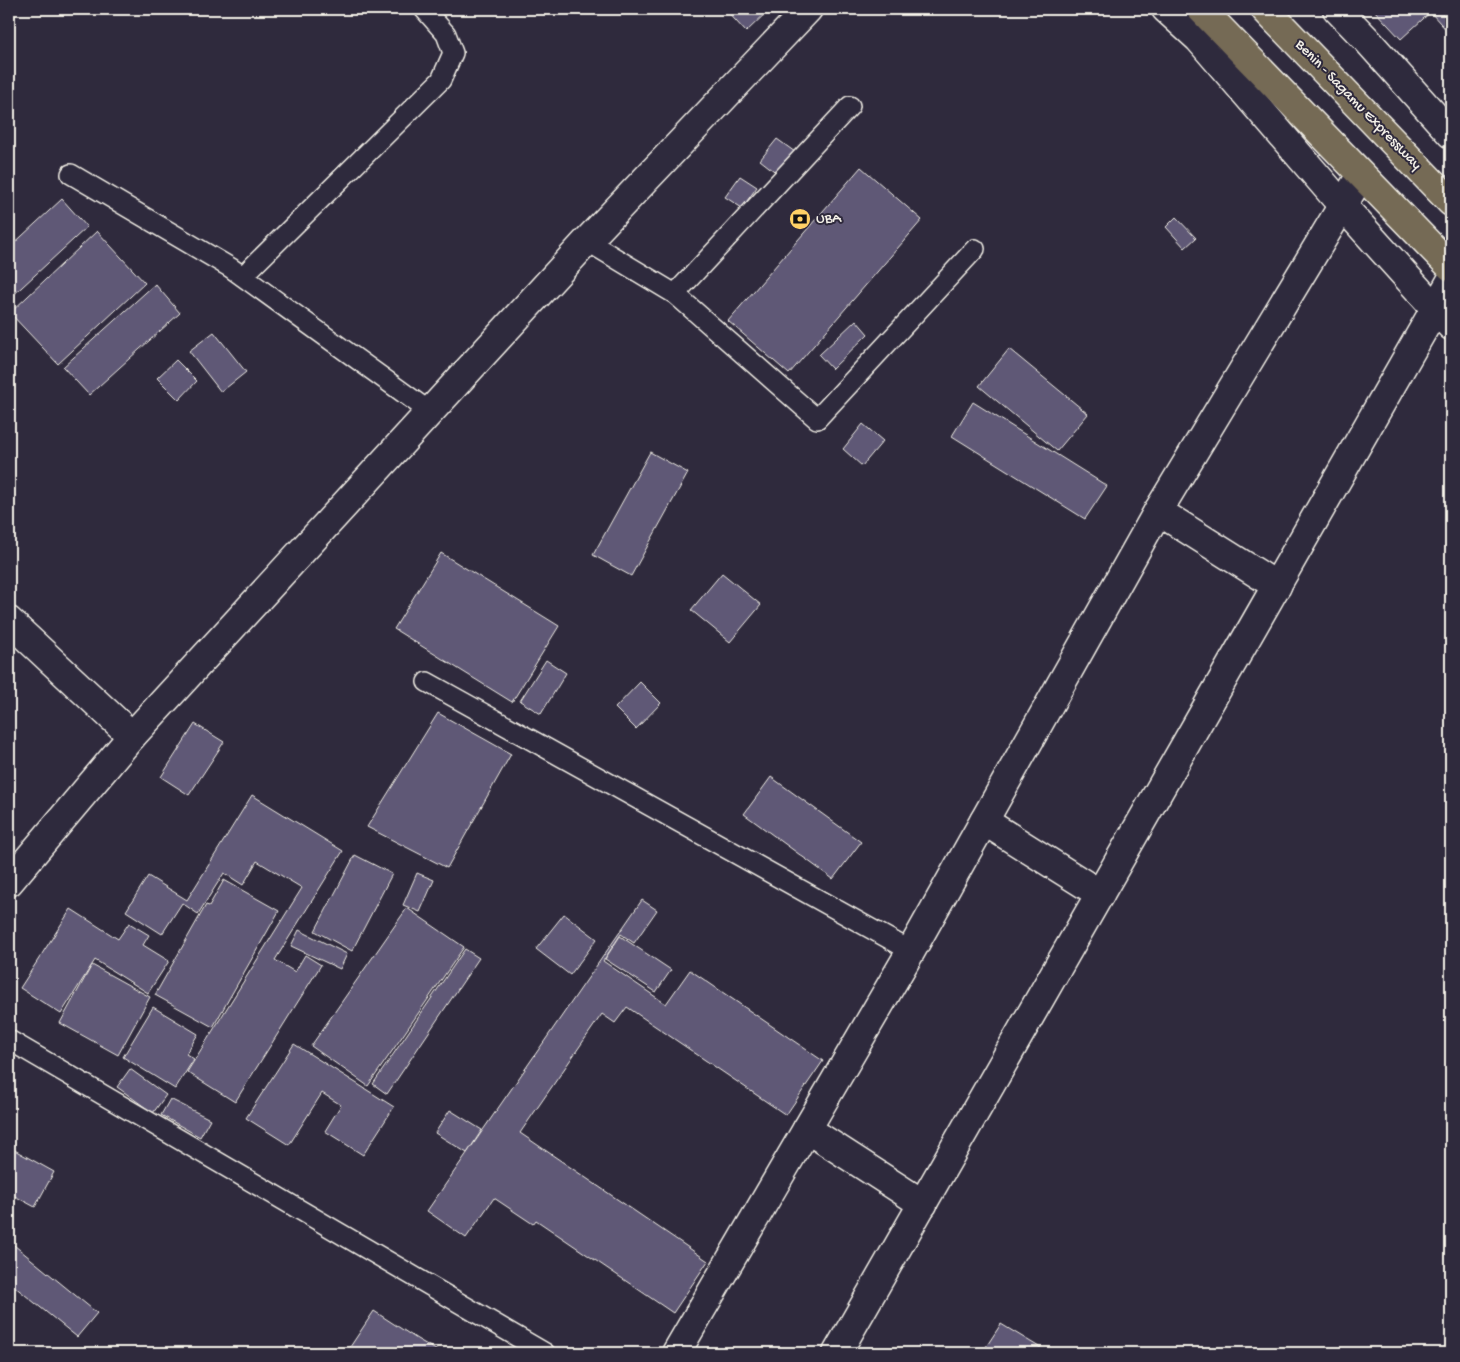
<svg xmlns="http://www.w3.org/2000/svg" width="1460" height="1362" font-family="'Gochi Hand',sans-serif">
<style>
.building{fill:#5f5976;stroke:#f4f1e8}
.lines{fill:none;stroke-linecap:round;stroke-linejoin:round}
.service-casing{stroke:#f4f1e8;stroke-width:22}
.minor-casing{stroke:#f4f1e8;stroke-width:31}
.trunk-casing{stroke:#f4f1e8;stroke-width:31}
.service{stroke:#2f2a3d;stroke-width:19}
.minor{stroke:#2f2a3d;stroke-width:28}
.trunk{stroke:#756a55;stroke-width:28}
.labels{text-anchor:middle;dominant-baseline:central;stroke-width:4;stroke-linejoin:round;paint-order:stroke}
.street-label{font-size:15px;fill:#f4f1e8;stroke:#2f2a3d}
.poi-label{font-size:15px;fill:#f4f1e8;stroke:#2f2a3d;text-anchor:start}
</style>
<rect width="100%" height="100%" fill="#2f2a3d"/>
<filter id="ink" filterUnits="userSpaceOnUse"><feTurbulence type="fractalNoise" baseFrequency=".02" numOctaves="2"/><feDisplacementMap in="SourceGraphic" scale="10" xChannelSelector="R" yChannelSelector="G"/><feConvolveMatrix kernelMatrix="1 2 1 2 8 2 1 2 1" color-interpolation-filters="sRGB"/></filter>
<g filter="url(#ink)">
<g class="building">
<path d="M 728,9 L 770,9 L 746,32 L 726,10 Z"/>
<path d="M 1373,9 L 1434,9 L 1401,39 Z"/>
<path d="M 1436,9 L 1451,9 L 1451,35 L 1431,13 Z"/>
<path d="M 777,139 L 795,152 L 778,174 L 760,160 Z"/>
<path d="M 861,167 L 922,220 L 789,374 L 728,321 Z"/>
<path d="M 740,176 L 757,187 L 742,208 L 725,197 Z"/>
<path d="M 62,199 L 87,227 L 9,299 L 9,248 Z"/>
<path d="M 1176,217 L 1196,238 L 1185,248 L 1166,227 Z"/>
<path d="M 97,231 L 145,283 L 58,364 L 10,313 Z"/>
<path d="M 155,284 L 180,313 L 89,395 L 63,367 Z"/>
<path d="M 856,320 L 868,334 L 832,369 L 819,355 Z"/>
<path d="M 214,332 L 246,372 L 221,392 L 189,351 Z"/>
<path d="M 1009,349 L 1088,414 L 1057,451 L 979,386 Z"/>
<path d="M 176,360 L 197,381 L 179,400 L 157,378 Z"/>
<path d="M 973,402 L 1107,486 L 1085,519 L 952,436 Z"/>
<path d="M 863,424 L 883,441 L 862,466 L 843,449 Z"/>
<path d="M 650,452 L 688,473 L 631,576 L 593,555 Z"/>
<path d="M 441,553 L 559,626 L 512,702 L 394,629 Z"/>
<path d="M 722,573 L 761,605 L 730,642 L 691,610 Z"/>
<path d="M 546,660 L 566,673 L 541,714 L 520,701 Z"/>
<path d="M 640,682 L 661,703 L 636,729 L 615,708 Z"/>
<path d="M 438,713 L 511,754 L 447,868 L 367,827 Z"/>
<path d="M 195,724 L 224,742 L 189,795 L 161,777 Z"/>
<path d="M 771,777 L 861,842 L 833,879 L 744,814 Z"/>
<path d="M 252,795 L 343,851 L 275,960 L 295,972 L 305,955 L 321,965 L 235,1102 L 187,1072 L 302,888 L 257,861 L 243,885 L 224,873 L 198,914 L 182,903 L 162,934 L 126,911 L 148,876 L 187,900 Z"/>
<path d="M 355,855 L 392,874 L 352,951 L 315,931 Z"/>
<path d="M 417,873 L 434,880 L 420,912 L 403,905 Z"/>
<path d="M 224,880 L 279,911 L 213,1027 L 155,995 L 206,905 L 209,906 Z"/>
<path d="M 642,900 L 657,910 L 634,943 L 621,934 L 603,961 L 666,1004 L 690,970 L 823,1061 L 786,1115 L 627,1007 L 615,1023 L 602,1014 L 520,1133 L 708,1261 L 673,1313 L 536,1220 L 533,1224 L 494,1198 L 466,1238 L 427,1211 Z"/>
<path d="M 407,908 L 464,947 L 368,1086 L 311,1046 Z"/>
<path d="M 71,909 L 118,939 L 129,923 L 149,935 L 143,945 L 169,961 L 148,993 L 95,960 L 61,1014 L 20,988 Z"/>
<path d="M 564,914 L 597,939 L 570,975 L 536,949 Z"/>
<path d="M 299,930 L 347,954 L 340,969 L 291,946 Z"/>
<path d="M 620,936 L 671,970 L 656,992 L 605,959 Z"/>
<path d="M 465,949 L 479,958 L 387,1094 L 373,1084 Z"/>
<path d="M 92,965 L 150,997 L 118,1055 L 60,1023 Z"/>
<path d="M 153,1007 L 198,1034 L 186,1054 L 194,1059 L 175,1089 L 123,1057 Z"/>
<path d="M 294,1044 L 394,1107 L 363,1155 L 325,1131 L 341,1105 L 322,1093 L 289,1145 L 246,1118 Z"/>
<path d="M 130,1069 L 166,1095 L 153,1113 L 117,1087 Z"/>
<path d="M 170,1099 L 210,1119 L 200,1137 L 161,1115 Z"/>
<path d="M 450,1110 L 482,1130 L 467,1153 L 435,1133 Z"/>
<path d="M 9,1147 L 54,1172 L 35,1207 L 9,1193 Z"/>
<path d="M 9,1241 L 97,1313 L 77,1337 L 9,1282 Z"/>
<path d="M 374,1311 L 417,1339 L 441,1353 L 346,1353 Z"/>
<path d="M 1001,1324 L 1049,1353 L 982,1353 Z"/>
</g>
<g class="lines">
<g class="service-casing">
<g id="service">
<path d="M 71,174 L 231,268 L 430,412"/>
<path d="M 587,241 L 675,294 L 817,419 L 975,249"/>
<path d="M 243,276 L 441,80 L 453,53 L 446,34 L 424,9"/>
<path d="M 675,294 L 850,106"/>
<path d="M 427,682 L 911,951"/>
<path d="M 9,1040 L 545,1353"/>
</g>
</g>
<g class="minor-casing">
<g id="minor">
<path d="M 1166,9 L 1199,39 L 1342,205 L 1451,326"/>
<path d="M 1337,9 L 1367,40 L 1451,134"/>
<path d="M 1158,511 L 1277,586"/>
<path d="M 9,621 L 132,736"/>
<path d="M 984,821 L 1100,894"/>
<path d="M 9,882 L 132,736 L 587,241 L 808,9"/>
<path d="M 807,1129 L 923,1204"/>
<path d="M 676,1353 L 911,951 L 1158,511 L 1361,175"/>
<path d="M 837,1353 L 1451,281"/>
</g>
</g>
<g class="trunk-casing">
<g id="trunk">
<path d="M 1201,9 L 1451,267"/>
<path d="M 1265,9 L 1451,202"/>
</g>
</g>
<use href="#service" class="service"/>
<use href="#minor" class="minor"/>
<use href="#trunk" class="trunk"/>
</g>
</g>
<defs>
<g id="bank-disc" transform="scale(1.125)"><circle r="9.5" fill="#ffd166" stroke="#2f2a3d"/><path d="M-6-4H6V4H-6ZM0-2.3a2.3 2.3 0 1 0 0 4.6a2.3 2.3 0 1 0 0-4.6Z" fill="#111"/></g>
</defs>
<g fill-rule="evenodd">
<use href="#bank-disc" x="800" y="219"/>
</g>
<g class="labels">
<g class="street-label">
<text transform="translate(1358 105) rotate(46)">Benin - Sagamu Expressway</text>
</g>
<g class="poi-label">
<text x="816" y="219">UBA</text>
</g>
</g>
<rect width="1460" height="1362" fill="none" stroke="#2f2a3d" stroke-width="30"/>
<rect x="15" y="15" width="1430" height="1332" fill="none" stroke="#f4f1e8" stroke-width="2" filter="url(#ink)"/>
</svg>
